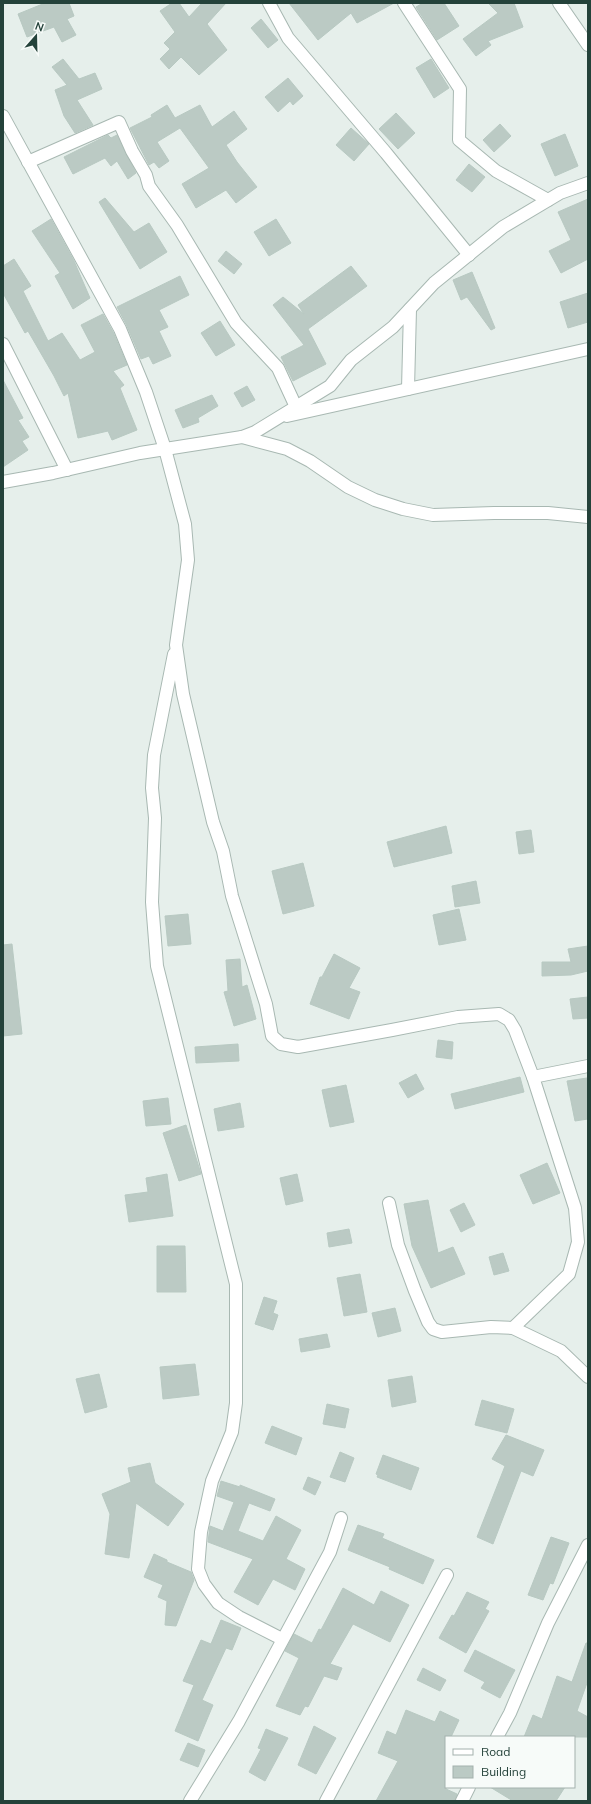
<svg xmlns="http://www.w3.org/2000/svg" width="591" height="1804" font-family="Mulish,sans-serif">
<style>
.building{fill:#bbcac4;stroke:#b8c9c2}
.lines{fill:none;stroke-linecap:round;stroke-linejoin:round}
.minor-casing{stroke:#a8b8b2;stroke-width:14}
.minor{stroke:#fff;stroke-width:12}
</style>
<rect width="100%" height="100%" fill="#e6efeb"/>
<g class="building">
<path d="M 45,3 L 69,3 L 74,16 L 67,19 L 76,35 L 62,42 L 54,27 L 27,37 L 18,14 Z"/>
<path d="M 172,3 L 179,3 L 189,17 L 202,3 L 226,3 L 207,24 L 227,50 L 199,75 L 181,57 L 169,69 L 160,59 L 170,49 L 164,43 L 175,32 L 160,11 Z"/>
<path d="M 289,3 L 394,3 L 357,23 L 351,13 L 318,40 Z"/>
<path d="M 423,3 L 444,3 L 459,26 L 437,40 L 416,7 Z"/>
<path d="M 488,3 L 514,3 L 523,27 L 488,41 L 491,45 L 476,56 L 463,39 L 498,13 Z"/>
<path d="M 261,19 L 278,40 L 268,48 L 251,28 Z"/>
<path d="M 63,59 L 79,79 L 95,73 L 102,89 L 77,100 L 93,125 L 75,133 L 64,116 L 55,90 L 67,85 L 52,67 Z"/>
<path d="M 431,59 L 449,88 L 434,98 L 416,68 Z"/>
<path d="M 288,78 L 303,96 L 293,105 L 290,101 L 278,112 L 265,97 Z"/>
<path d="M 167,105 L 175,118 L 200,105 L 212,127 L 234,111 L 247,129 L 226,145 L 237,162 L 257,187 L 236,203 L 226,190 L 196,208 L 182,184 L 209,168 L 180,128 L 157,142 L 169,161 L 159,168 L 154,162 L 149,165 L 130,128 L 152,117 L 151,115 Z"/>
<path d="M 396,113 L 415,133 L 398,149 L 379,129 Z"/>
<path d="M 500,124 L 511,136 L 494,152 L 483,140 Z"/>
<path d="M 351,128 L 369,144 L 354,161 L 336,145 Z"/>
<path d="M 565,134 L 578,166 L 555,176 L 541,144 Z"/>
<path d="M 108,135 L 111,138 L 117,135 L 136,173 L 128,179 L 117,161 L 111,166 L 105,158 L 73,174 L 64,157 Z"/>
<path d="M 469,164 L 485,177 L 472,192 L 456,180 Z"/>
<path d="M 105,198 L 134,232 L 149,223 L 167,252 L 140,269 L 99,202 Z"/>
<path d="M 588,199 L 588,259 L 561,273 L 549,251 L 571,240 L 558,212 Z"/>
<path d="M 51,219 L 74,261 L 90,298 L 73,309 L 55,276 L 60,273 L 32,231 Z"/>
<path d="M 276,219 L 291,243 L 269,256 L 254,232 Z"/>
<path d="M 226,251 L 242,264 L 234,274 L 218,261 Z"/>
<path d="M 14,259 L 31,286 L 23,291 L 48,341 L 62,333 L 80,360 L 95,352 L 81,325 L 103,314 L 113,332 L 127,365 L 113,371 L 124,385 L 120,388 L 137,430 L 112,440 L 108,431 L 78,438 L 68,393 L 64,396 L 54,376 L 28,331 L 25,333 L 3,293 L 3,266 Z"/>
<path d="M 351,266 L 367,286 L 308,329 L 326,364 L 293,381 L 281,357 L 304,345 L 273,305 L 283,297 L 304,314 L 298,305 Z"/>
<path d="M 472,272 L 495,328 L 491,330 L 467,297 L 461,300 L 453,280 Z"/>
<path d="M 180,276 L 189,295 L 159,310 L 168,327 L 159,331 L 171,356 L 153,364 L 149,356 L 141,359 L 127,326 L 117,307 Z"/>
<path d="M 588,293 L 588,322 L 568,328 L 560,302 Z"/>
<path d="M 220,321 L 235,345 L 216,356 L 201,333 Z"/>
<path d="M 3,380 L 23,418 L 18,420 L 29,437 L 22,441 L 28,450 L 3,467 Z"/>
<path d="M 247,386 L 255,400 L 242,407 L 234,393 Z"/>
<path d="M 212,395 L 218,406 L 198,418 L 199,422 L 183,428 L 175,410 Z"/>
<path d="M 446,826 L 452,853 L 394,867 L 387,842 Z"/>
<path d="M 531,830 L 534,852 L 519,854 L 516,832 Z"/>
<path d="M 303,863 L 314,906 L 283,914 L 272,871 Z"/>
<path d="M 476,881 L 480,903 L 455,907 L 452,886 Z"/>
<path d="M 459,909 L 466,940 L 439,945 L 433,915 Z"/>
<path d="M 188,914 L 191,944 L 168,946 L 165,916 Z"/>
<path d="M 12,944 L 22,1034 L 3,1036 L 3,945 Z"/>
<path d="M 588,946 L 588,971 L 571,975 L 542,976 L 542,962 L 571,962 L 568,949 Z"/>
<path d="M 334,954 L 360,968 L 349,988 L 360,992 L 349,1019 L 310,1004 L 320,977 L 322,977 Z"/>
<path d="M 240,959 L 242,987 L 247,985 L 256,1019 L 234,1026 L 224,992 L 228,991 L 226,960 Z"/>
<path d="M 588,997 L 588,1018 L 573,1019 L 570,999 Z"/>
<path d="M 438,1040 L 453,1042 L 452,1059 L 436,1057 Z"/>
<path d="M 238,1044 L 239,1061 L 196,1063 L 195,1047 Z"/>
<path d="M 416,1074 L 424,1089 L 408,1098 L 399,1083 Z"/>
<path d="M 520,1077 L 524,1092 L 455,1109 L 451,1094 Z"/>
<path d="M 587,1078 L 588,1119 L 575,1121 L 567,1081 Z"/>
<path d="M 346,1085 L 354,1122 L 330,1127 L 322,1090 Z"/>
<path d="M 168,1098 L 171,1124 L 146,1126 L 143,1101 Z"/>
<path d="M 240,1103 L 244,1127 L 218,1131 L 214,1109 Z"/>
<path d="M 186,1125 L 201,1174 L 179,1181 L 163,1133 Z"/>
<path d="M 547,1163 L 560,1193 L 533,1204 L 520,1175 Z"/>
<path d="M 167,1174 L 173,1216 L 129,1222 L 125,1195 L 148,1192 L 146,1178 Z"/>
<path d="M 297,1174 L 303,1201 L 286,1205 L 280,1178 Z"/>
<path d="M 428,1200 L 438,1253 L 453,1247 L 465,1274 L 431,1288 L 412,1246 L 404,1204 Z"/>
<path d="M 464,1203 L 475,1225 L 461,1232 L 450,1210 Z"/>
<path d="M 349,1229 L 352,1243 L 329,1247 L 327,1233 Z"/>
<path d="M 157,1246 L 185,1246 L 186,1292 L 157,1292 Z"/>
<path d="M 503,1253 L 509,1271 L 494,1275 L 489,1257 Z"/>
<path d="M 360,1274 L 367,1312 L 344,1316 L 337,1278 Z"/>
<path d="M 264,1297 L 277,1301 L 273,1313 L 278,1315 L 273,1330 L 255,1324 Z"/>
<path d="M 395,1308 L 401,1331 L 378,1337 L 372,1313 Z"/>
<path d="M 327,1334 L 330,1347 L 301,1352 L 299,1339 Z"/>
<path d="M 195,1364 L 199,1395 L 163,1399 L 160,1367 Z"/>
<path d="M 99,1374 L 107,1407 L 85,1413 L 76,1379 Z"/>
<path d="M 412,1376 L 416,1402 L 392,1407 L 388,1380 Z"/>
<path d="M 482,1400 L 514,1409 L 507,1433 L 475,1425 Z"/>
<path d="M 327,1404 L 349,1409 L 345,1428 L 323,1424 Z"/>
<path d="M 272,1426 L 302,1438 L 296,1455 L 265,1443 Z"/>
<path d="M 506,1435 L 544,1450 L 533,1476 L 521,1471 L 493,1544 L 477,1537 L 505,1466 L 492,1459 Z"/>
<path d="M 340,1452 L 354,1458 L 345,1482 L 330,1477 Z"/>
<path d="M 383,1455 L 419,1468 L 411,1490 L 377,1477 L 378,1475 L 376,1474 Z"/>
<path d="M 150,1463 L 155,1483 L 184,1504 L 168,1526 L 136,1503 L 129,1558 L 105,1554 L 110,1514 L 102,1494 L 131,1482 L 128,1468 Z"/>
<path d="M 308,1477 L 321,1482 L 315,1495 L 303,1489 Z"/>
<path d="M 221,1481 L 240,1487 L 240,1485 L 275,1499 L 270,1511 L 249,1503 L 238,1531 L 263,1541 L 276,1516 L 301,1530 L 286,1559 L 305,1569 L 295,1590 L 273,1579 L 258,1605 L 234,1592 L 253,1559 L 208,1542 L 210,1526 L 223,1531 L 234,1502 L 217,1496 Z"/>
<path d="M 358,1525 L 384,1534 L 382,1538 L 434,1560 L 423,1584 L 389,1569 L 390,1567 L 348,1550 Z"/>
<path d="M 551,1537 L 569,1543 L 553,1584 L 550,1583 L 543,1600 L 528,1595 Z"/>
<path d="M 154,1554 L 167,1560 L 167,1562 L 191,1572 L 194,1580 L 176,1626 L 165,1625 L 167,1601 L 158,1597 L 163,1585 L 144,1577 Z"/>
<path d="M 343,1588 L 374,1605 L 381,1591 L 409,1605 L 390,1642 L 353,1624 L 330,1664 L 342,1668 L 337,1680 L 324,1676 L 308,1707 L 305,1706 L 300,1715 L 276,1706 L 299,1658 L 285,1651 L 294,1634 L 312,1643 L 319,1629 L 321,1630 Z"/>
<path d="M 467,1592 L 489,1602 L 485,1609 L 489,1611 L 466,1653 L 439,1638 L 452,1615 L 454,1616 Z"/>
<path d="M 221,1620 L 241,1628 L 232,1650 L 226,1648 L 202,1700 L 213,1705 L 198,1741 L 175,1731 L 194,1685 L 183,1681 L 201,1640 L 211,1644 Z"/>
<path d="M 586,1643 L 588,1643 L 588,1680 L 577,1711 L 588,1717 L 588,1737 L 524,1737 L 533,1715 L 542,1719 L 557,1676 L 572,1682 Z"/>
<path d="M 475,1650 L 515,1670 L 500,1698 L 481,1688 L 485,1682 L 464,1671 Z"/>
<path d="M 423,1668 L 446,1680 L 440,1691 L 417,1680 Z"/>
<path d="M 406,1710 L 435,1722 L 440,1711 L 459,1720 L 451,1737 L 446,1737 L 446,1789 L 457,1794 L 455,1801 L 376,1801 L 398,1761 L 378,1753 L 387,1731 L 396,1735 Z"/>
<path d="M 314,1726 L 336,1738 L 316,1774 L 298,1765 Z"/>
<path d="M 266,1729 L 288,1738 L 265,1781 L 249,1772 L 261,1749 L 258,1748 Z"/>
<path d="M 188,1743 L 205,1750 L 198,1767 L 180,1760 Z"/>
<path d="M 490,1787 L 565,1787 L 556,1801 L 513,1801 Z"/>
</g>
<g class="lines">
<g class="minor-casing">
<g id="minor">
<path d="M 269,3 L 288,38 L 386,153 L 469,255"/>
<path d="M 404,3 L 460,89 L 459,140 L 496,171 L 548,200"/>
<path d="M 559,3 L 588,45"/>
<path d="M 3,116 L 120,329 L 146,392 L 165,449 L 185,524 L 188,560 L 176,645 L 183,694 L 213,822 L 223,851 L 232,896 L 266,1004 L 272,1036 L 281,1044 L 298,1047 L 392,1030 L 458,1017 L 499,1014 L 509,1020 L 515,1030 L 533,1077 L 575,1208 L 578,1242 L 569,1274 L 513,1328"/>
<path d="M 28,162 L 119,122 L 132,151 L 146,175 L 149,186 L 177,225 L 236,323 L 278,368 L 296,407"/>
<path d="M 3,344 L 67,470"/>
<path d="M 408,389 L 410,309"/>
<path d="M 287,416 L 588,349"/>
<path d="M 242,437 L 287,449 L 310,461 L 348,487 L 375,500 L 403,509 L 433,515 L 494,513 L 548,513 L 588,517"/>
<path d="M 3,482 L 53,473 L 140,453 L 242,437 L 255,432 L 330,386 L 351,360 L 393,327 L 434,283 L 503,227 L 560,193 L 588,183"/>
<path d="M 174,654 L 154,755 L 152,788 L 155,818 L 152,902 L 157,966 L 236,1284 L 236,1403 L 232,1432 L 212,1481 L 201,1532 L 198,1569 L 204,1584 L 218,1603 L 239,1617 L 282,1639"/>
<path d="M 533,1077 L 588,1066"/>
<path d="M 389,1203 L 398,1245 L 415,1291 L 428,1322 L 433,1329 L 442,1332 L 491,1327 L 513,1328 L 561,1351 L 588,1377"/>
<path d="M 497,1737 L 510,1713 L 548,1623 L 588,1545"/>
<path d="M 190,1801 L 239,1721 L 330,1552 L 341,1518"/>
<path d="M 326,1801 L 447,1575"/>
<path d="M 462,1801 L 469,1787"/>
</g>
</g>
<use href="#minor" class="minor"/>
</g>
<rect width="591" height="1804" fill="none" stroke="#24423a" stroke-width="8"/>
<rect x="445" y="1736" width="130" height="52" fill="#f7fbf9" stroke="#a3b1ad"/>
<rect x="453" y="1749" width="20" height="6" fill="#ffffff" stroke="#a3b1ad"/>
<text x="481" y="1756" font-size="12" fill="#24423a">Road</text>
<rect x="453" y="1766" width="20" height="12" fill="#bbcac4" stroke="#a3b1ad"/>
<text x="481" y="1776" font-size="12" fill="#24423a">Building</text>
<g transform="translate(36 36) rotate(20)" stroke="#f7fbf9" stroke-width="3" paint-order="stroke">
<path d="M0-3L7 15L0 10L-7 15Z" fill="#24423a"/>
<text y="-6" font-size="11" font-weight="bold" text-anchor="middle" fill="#24423a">N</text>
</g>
</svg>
